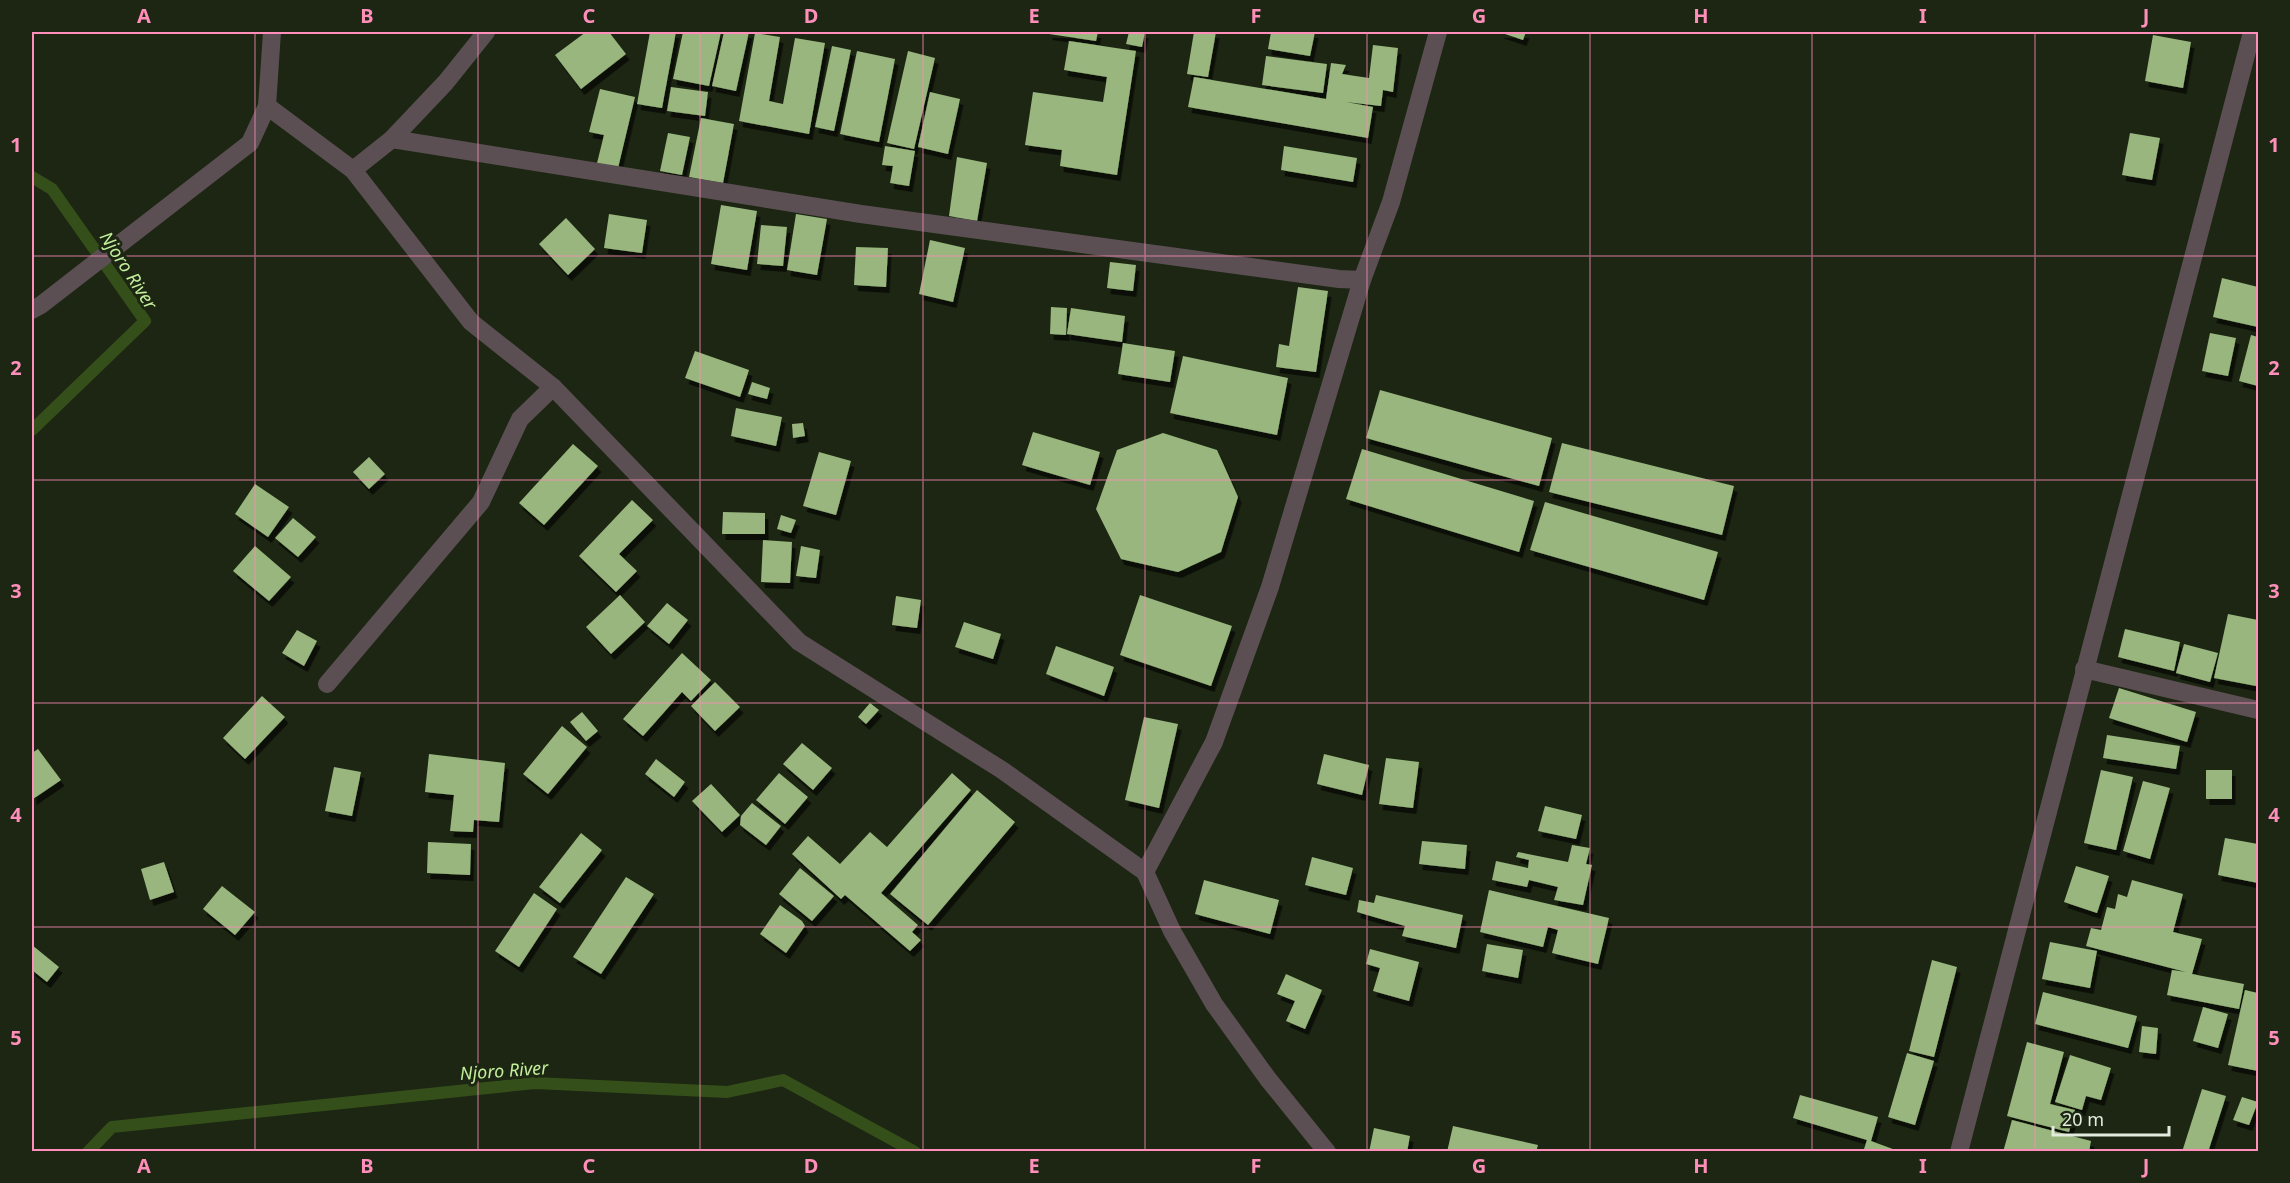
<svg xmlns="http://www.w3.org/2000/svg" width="2290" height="1183" font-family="'Noto Sans',sans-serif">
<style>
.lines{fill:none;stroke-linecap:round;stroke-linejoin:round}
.stream{stroke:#354f1a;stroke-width:12}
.building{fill:#98b67d;filter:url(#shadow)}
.minor{stroke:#5b4f53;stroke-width:18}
.grid{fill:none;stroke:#ff8eba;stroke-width:1.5;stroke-opacity:0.55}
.labels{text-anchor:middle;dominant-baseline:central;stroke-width:6;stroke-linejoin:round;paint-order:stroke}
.water-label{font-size:18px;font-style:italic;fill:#c3ee9c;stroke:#1c2612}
.neatline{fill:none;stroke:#ff8eba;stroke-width:2}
.grid-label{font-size:20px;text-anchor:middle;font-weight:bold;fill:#ff8eba}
</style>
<defs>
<filter id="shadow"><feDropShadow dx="3.5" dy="6" stdDeviation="0" flood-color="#0009"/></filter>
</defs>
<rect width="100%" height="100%" fill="#1c2612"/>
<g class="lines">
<g class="stream">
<path d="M 32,177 L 52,189 L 145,321 L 32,430"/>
<path d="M 88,1152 L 112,1127 L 535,1083 L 727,1092 L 783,1080 L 915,1152"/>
</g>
</g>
<g class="building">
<path d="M 586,32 L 609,32 L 626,54 L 581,89 L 555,55 Z"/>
<path d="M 650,32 L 676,32 L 662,108 L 637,104 Z"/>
<path d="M 683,32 L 721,32 L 709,86 L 673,79 Z"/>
<path d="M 724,32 L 749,32 L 736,91 L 712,86 Z"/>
<path d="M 1049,32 L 1098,32 L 1096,41 L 1049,34 Z"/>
<path d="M 1129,32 L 1145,32 L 1142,47 L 1126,44 Z"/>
<path d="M 1194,32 L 1216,32 L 1208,77 L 1187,74 Z"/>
<path d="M 1271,32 L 1315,32 L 1310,56 L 1268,49 Z"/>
<path d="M 1499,32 L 1526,32 L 1523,40 Z"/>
<path d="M 755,33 L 780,37 L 769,101 L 783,104 L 795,38 L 825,43 L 809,134 L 739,121 Z"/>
<path d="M 2153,35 L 2191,42 L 2183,88 L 2145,81 Z"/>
<path d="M 1069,41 L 1136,51 L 1117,175 L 1060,166 L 1062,150 L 1025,145 L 1033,92 L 1103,102 L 1107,77 L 1064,70 Z"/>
<path d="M 1373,45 L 1398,48 L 1393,92 L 1383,90 L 1381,106 L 1346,102 L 1373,107 L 1368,138 L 1188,107 L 1194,77 L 1326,99 L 1331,63 L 1346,65 L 1342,74 L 1369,78 Z"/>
<path d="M 832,46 L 851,50 L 834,131 L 815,127 Z"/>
<path d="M 857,51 L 895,59 L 879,142 L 840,134 Z"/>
<path d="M 908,51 L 935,58 L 914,149 L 887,143 Z"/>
<path d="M 1266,56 L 1327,64 L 1323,93 L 1262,85 Z"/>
<path d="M 671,87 L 708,92 L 705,116 L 667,111 Z"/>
<path d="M 600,89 L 635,97 L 618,168 L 597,163 L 604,135 L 589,132 Z"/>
<path d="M 930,92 L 960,99 L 948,154 L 918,147 Z"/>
<path d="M 701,118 L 734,124 L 723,183 L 689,177 Z"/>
<path d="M 668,133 L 690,137 L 682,175 L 660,171 Z"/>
<path d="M 2130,133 L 2160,138 L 2152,180 L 2122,175 Z"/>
<path d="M 885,146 L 915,151 L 909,186 L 890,183 L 893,166 L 882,165 Z"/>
<path d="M 1284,146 L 1357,158 L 1353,182 L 1281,170 Z"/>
<path d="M 957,157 L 987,163 L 977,221 L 949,216 Z"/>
<path d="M 721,205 L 757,211 L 747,270 L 711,264 Z"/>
<path d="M 609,214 L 647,220 L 642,253 L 604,248 Z"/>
<path d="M 796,214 L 827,219 L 817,275 L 787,270 Z"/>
<path d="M 566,218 L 595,249 L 568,275 L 539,244 Z"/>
<path d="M 761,225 L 787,227 L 783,266 L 757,264 Z"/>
<path d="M 930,240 L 965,248 L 953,302 L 919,294 Z"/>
<path d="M 856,247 L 888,248 L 886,287 L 854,285 Z"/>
<path d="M 1110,262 L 1136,265 L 1133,291 L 1107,288 Z"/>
<path d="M 2222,278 L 2258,287 L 2258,327 L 2213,317 Z"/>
<path d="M 1298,287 L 1328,291 L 1316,372 L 1276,367 L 1279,344 L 1289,346 Z"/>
<path d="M 1051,307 L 1067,308 L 1066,335 L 1050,334 Z"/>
<path d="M 1071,308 L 1125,316 L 1122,342 L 1067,334 Z"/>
<path d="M 2210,333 L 2236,338 L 2228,376 L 2202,371 Z"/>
<path d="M 2251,335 L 2258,337 L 2258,386 L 2239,381 Z"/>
<path d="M 1123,343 L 1175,351 L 1170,382 L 1118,374 Z"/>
<path d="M 695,351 L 749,370 L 740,397 L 685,378 Z"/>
<path d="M 1183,356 L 1288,378 L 1277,435 L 1170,413 Z"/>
<path d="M 752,382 L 770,388 L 767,399 L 748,394 Z"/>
<path d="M 1380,390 L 1552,438 L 1539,486 L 1366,438 Z"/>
<path d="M 736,408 L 782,417 L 776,446 L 731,436 Z"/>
<path d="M 803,423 L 805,436 L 793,438 L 792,424 Z"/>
<path d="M 1033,432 L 1100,452 L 1090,485 L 1022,465 Z"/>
<path d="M 1163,433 L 1217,450 L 1238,497 L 1221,552 L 1178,572 L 1121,559 L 1096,509 L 1117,450 Z"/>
<path d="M 1562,443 L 1734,486 L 1722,535 L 1549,492 Z"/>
<path d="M 573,444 L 598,466 L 544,525 L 519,503 Z"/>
<path d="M 1362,449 L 1534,501 L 1519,552 L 1346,499 Z"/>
<path d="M 819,452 L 851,461 L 836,515 L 803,506 Z"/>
<path d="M 369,457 L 385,474 L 369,489 L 353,472 Z"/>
<path d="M 255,484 L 289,507 L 268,537 L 235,514 Z"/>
<path d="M 632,500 L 653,520 L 619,554 L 637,571 L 616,592 L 579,556 Z"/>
<path d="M 1545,502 L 1718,552 L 1704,600 L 1530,550 Z"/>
<path d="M 723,512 L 765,513 L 765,534 L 722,534 Z"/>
<path d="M 781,515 L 796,520 L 791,533 L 777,529 Z"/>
<path d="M 293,518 L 316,537 L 298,557 L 275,538 Z"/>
<path d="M 763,540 L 792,542 L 790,583 L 761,582 Z"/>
<path d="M 255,546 L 291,577 L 269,601 L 233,571 Z"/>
<path d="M 801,546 L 820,550 L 816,578 L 796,576 Z"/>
<path d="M 620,595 L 645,622 L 611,654 L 586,627 Z"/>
<path d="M 1140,595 L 1232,626 L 1211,686 L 1120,655 Z"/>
<path d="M 896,596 L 921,600 L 917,628 L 892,625 Z"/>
<path d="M 667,603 L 688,620 L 669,644 L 647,626 Z"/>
<path d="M 2228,614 L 2258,620 L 2258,672 L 2256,686 L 2214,678 Z"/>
<path d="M 964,622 L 1001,634 L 993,659 L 955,647 Z"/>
<path d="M 2125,629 L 2180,642 L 2174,671 L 2118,657 Z"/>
<path d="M 297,630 L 317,641 L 304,666 L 282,653 Z"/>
<path d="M 2184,644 L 2218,653 L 2210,682 L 2176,673 Z"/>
<path d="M 1056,646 L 1114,667 L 1104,696 L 1046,674 Z"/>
<path d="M 682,653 L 711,680 L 691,701 L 682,692 L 643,736 L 623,719 Z"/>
<path d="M 715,682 L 740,707 L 715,731 L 691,706 Z"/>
<path d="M 2119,688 L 2196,712 L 2187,742 L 2109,718 Z"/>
<path d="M 262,696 L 285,717 L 245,759 L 223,738 Z"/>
<path d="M 870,703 L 879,710 L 866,724 L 858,717 Z"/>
<path d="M 582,712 L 598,731 L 586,741 L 570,722 Z"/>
<path d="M 1144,717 L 1178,724 L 1159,808 L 1125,800 Z"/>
<path d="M 562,726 L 587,747 L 548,794 L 523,774 Z"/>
<path d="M 2107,735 L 2180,746 L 2176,769 L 2103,758 Z"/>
<path d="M 802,743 L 832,768 L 813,790 L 783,764 Z"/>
<path d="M 38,749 L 61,780 L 33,799 L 32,753 Z"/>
<path d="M 429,754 L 505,763 L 499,822 L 474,820 L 473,832 L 450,831 L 454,795 L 425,792 Z"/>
<path d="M 1324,754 L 1369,765 L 1362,795 L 1317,784 Z"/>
<path d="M 1386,758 L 1419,762 L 1413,808 L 1379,804 Z"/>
<path d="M 656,759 L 685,782 L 674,797 L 645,774 Z"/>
<path d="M 334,767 L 361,772 L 352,816 L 325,811 Z"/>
<path d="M 2101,770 L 2133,777 L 2116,850 L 2084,843 Z"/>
<rect x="2206" y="770" width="26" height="29"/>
<path d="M 779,773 L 808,797 L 785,824 L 756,800 Z"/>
<path d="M 952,773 L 971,790 L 881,893 L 918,925 L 912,932 L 921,940 L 910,951 L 845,895 L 841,899 L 792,854 L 808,836 L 840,864 L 870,832 L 887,847 Z"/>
<path d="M 2143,781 L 2170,788 L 2150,859 L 2123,851 Z"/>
<path d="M 711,784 L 740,815 L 722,832 L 692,801 Z"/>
<path d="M 977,790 L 1015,822 L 928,925 L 890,894 Z"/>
<path d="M 752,803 L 781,826 L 766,845 L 740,825 L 741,816 Z"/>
<path d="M 1545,806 L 1582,815 L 1576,839 L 1538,831 Z"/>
<path d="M 581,833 L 602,850 L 560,903 L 539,887 Z"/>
<path d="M 2225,838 L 2258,844 L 2258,883 L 2218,875 Z"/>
<path d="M 1422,841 L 1467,845 L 1465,869 L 1419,864 Z"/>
<path d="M 428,842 L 471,844 L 470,875 L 427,873 Z"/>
<path d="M 1572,845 L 1590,848 L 1586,864 L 1592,865 L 1583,905 L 1554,900 L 1558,887 L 1529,880 L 1527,887 L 1492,880 L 1496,861 L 1528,868 L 1529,860 L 1516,857 L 1518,852 L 1568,862 Z"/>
<path d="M 1312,857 L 1353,868 L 1346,895 L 1305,885 Z"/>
<path d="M 164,862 L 174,892 L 150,900 L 141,869 Z"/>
<path d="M 2076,866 L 2109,876 L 2097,913 L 2064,902 Z"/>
<path d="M 800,868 L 834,896 L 812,921 L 779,894 Z"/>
<path d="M 626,877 L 654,894 L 601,974 L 573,957 Z"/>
<path d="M 1204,880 L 1279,900 L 1270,934 L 1195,914 Z"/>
<path d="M 2132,880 L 2183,894 L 2173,932 L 2202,939 L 2192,974 L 2244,984 L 2239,1009 L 2167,995 L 2172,970 L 2186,972 L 2086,946 L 2091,928 L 2101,930 L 2107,907 L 2115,909 L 2118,894 L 2127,897 Z"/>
<path d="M 222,886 L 255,912 L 235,935 L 203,909 Z"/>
<path d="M 1489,890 L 1609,918 L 1598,964 L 1552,953 L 1558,930 L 1548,927 L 1543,947 L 1480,932 Z"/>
<path d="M 534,893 L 557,909 L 519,967 L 495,951 Z"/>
<path d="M 1376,895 L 1463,915 L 1456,948 L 1402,936 L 1405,926 L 1357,912 L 1359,900 L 1374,903 Z"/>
<path d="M 780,905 L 802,921 L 805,926 L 786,953 L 760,934 Z"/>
<path d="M 2050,942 L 2097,951 L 2090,988 L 2042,979 Z"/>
<path d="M 1487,944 L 1523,950 L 1518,978 L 1482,971 Z"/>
<path d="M 32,945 L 59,967 L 47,982 L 32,970 Z"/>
<path d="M 1370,949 L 1419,962 L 1409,1001 L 1373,991 L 1380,968 L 1366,964 Z"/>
<path d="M 1932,960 L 1957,967 L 1934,1057 L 1909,1051 Z"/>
<path d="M 1286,974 L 1322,990 L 1305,1029 L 1286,1021 L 1295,1001 L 1277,994 Z"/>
<path d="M 2245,990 L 2258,993 L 2258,1071 L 2228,1065 Z"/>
<path d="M 2043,992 L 2137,1016 L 2128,1048 L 2035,1024 Z"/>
<path d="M 2203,1007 L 2228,1014 L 2218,1048 L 2193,1041 Z"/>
<path d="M 2142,1026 L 2158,1028 L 2156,1054 L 2139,1052 Z"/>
<path d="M 2027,1042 L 2064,1052 L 2050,1104 L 2075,1110 L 2069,1132 L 2007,1116 Z"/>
<path d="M 1907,1053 L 1934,1061 L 1915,1125 L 1888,1117 Z"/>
<path d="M 2070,1055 L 2111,1068 L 2101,1100 L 2086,1096 L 2082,1110 L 2055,1102 Z"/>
<path d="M 2202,1089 L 2226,1096 L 2208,1152 L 2182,1152 Z"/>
<path d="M 1800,1095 L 1878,1117 L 1871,1141 L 1901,1152 L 1863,1152 L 1867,1140 L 1793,1118 Z"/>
<path d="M 2242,1097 L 2258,1102 L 2249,1125 L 2233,1120 Z"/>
<path d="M 2012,1120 L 2091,1141 L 2089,1152 L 2003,1152 Z"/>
<path d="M 1453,1126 L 1538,1145 L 1536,1152 L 1447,1152 Z"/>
<path d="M 1374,1128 L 1410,1136 L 1407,1152 L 1369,1152 Z"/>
</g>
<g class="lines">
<g class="minor">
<path d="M 267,106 L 353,170 L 471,322 L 553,387 L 799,642 L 1002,770 L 1145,872 L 1172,931 L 1214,1004 L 1268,1079 L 1327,1152"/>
<path d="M 392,139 L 861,214 L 1339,279 L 1362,280"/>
<path d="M 353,170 L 392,139 L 446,82 L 486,32"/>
<path d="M 32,310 L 41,305 L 250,143 L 267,106 L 272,32"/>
<path d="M 2084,669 L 2258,710"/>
<path d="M 327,684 L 481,502 L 520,419 L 553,387"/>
<path d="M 1145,872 L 1214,742 L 1270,587 L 1362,280 L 1391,202 L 1438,32"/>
<path d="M 1959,1152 L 2252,32"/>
</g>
</g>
<path class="grid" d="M 255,32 L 255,1152M 478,32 L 478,1152M 700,32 L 700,1152M 923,32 L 923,1152M 1145,32 L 1145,1152M 1367,32 L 1367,1152M 1590,32 L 1590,1152M 1812,32 L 1812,1152M 2035,32 L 2035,1152M 32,256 L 2258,256M 32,480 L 2258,480M 32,703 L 2258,703M 32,927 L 2258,927"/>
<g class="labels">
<g class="water-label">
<text transform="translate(129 270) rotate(57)">Njoro River</text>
<text transform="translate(504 1070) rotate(-4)">Njoro River</text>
</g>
</g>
<rect width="2290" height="1183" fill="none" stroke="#1c2612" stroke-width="66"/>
<path d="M2053 1126v9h116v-9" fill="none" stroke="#e3ebde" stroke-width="3"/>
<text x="2062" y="1126" font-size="18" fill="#e3ebde" stroke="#1c2612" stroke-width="4.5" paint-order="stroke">20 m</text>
<rect x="33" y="33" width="2224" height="1117" class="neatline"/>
<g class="grid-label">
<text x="144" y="23">A</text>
<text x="367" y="23">B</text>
<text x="589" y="23">C</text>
<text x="811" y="23">D</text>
<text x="1034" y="23">E</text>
<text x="1256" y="23">F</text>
<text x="1479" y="23">G</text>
<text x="1701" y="23">H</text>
<text x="1923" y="23">I</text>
<text x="2146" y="23">J</text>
<text x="16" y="152">1</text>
<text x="2274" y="152">1</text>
<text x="16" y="375">2</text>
<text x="2274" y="375">2</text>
<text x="16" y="598">3</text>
<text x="2274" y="598">3</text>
<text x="16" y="822">4</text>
<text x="2274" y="822">4</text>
<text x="16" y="1045">5</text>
<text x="2274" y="1045">5</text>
<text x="144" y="1173">A</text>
<text x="367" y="1173">B</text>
<text x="589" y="1173">C</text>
<text x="811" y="1173">D</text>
<text x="1034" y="1173">E</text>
<text x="1256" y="1173">F</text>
<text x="1479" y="1173">G</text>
<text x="1701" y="1173">H</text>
<text x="1923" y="1173">I</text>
<text x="2146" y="1173">J</text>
</g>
</svg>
